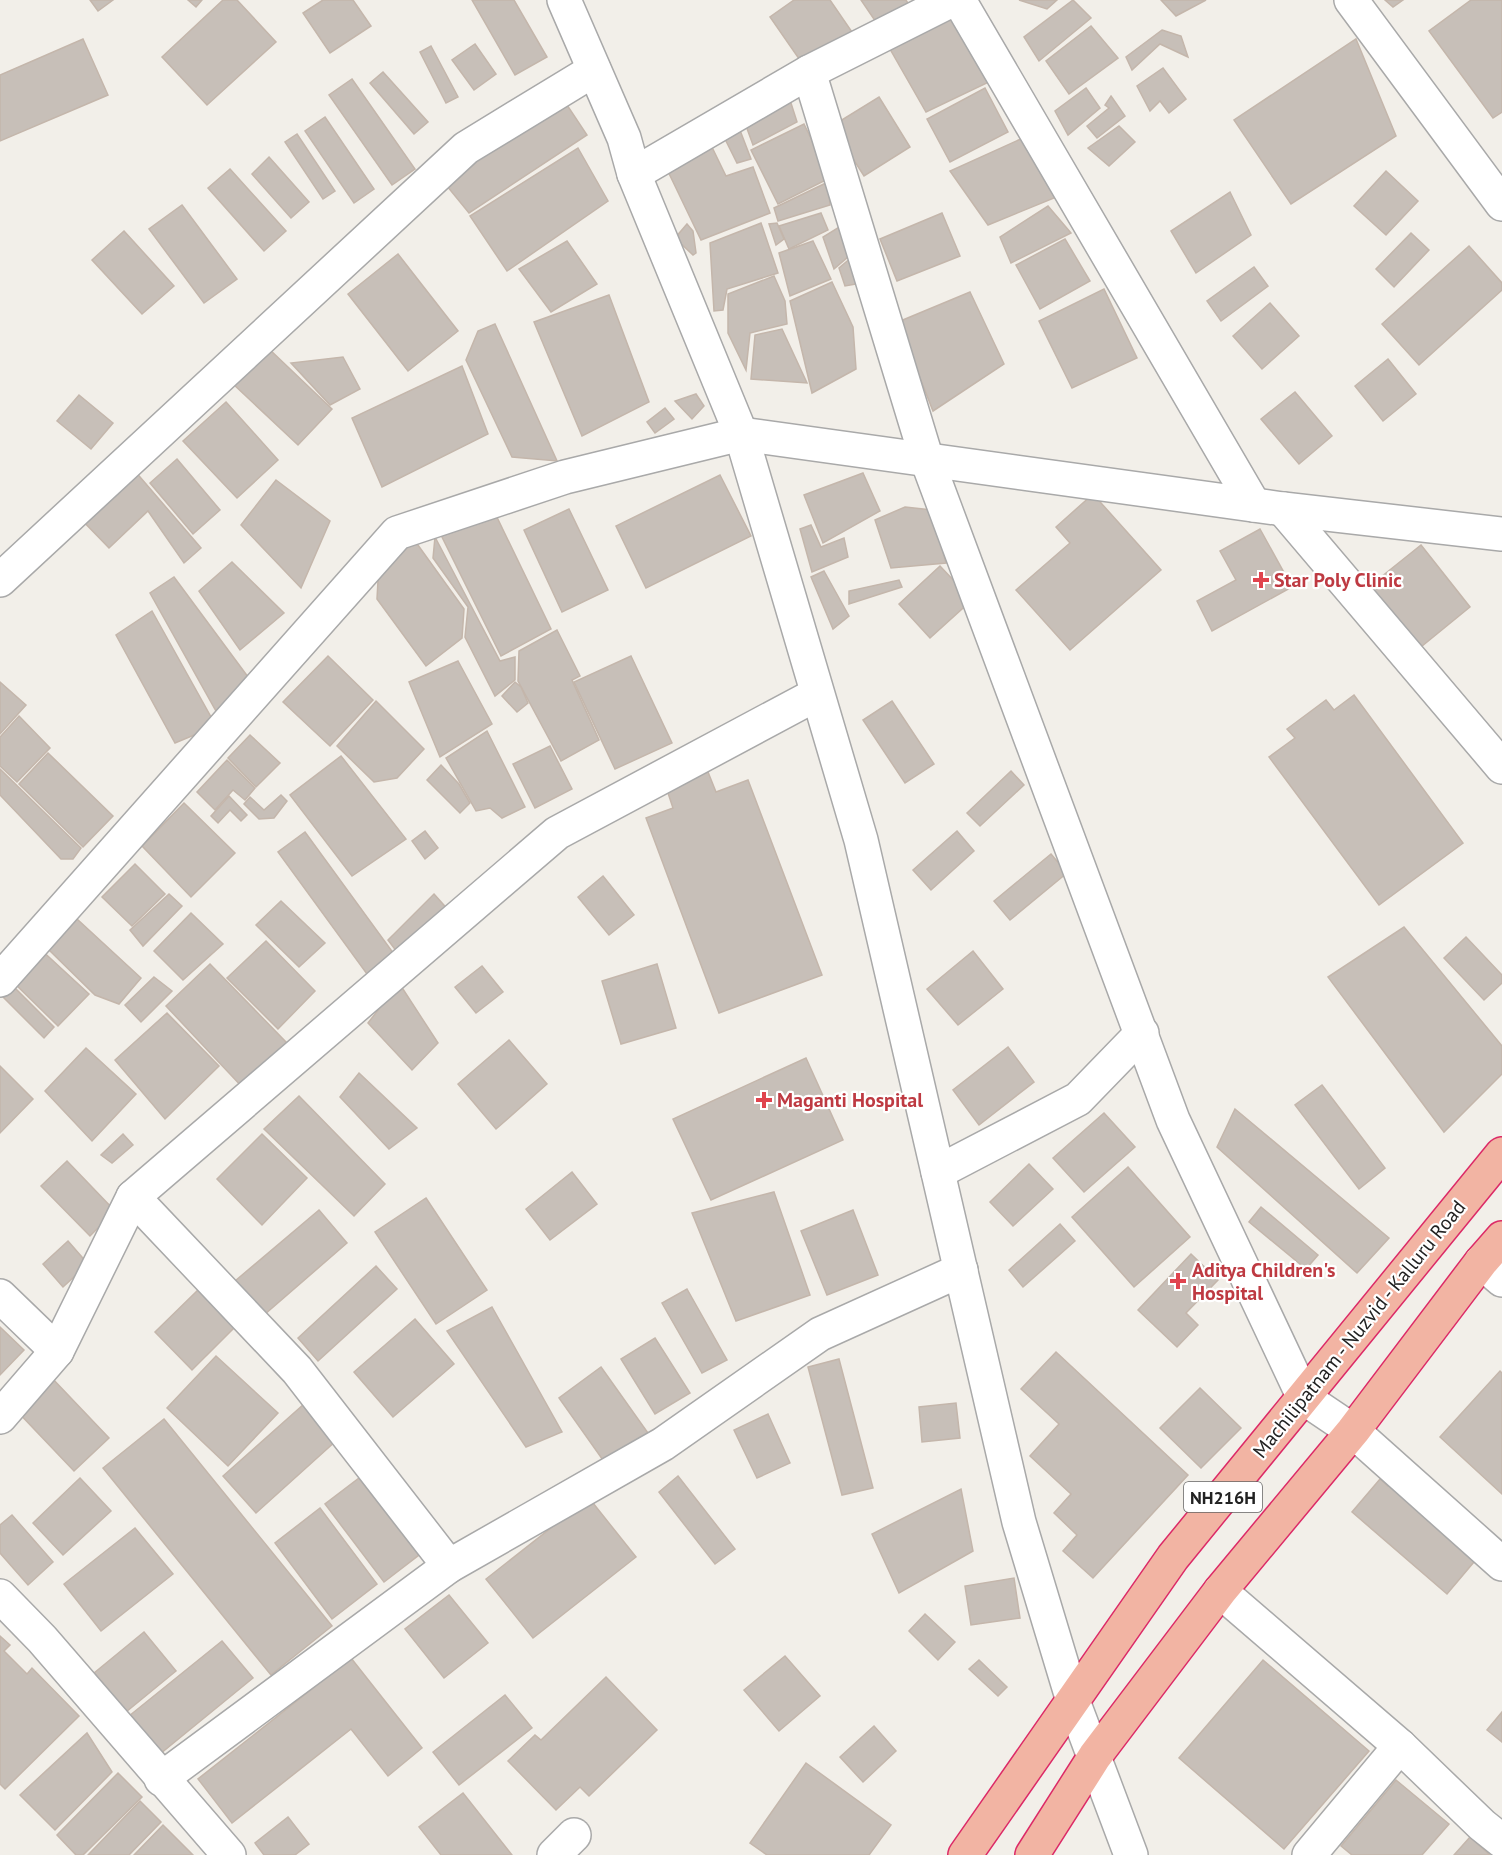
<svg xmlns="http://www.w3.org/2000/svg" width="1502" height="1855" font-family="'PT Sans',sans-serif">
<style>
.building{fill:#c7bfb8;stroke:#c4b6ab;stroke-width:1.5}
.lines{fill:none;stroke-linecap:round;stroke-linejoin:round}
.minor-casing{stroke:#a9a9a9;stroke-width:36}
.trunk-casing{stroke:#dc2a67;stroke-width:36}
.minor{stroke:#fff;stroke-width:33}
.trunk{stroke:#f2b4a3;stroke-width:33}
.health-dot{fill:#e0444e;stroke:#fff;stroke-width:2}
.labels{text-anchor:middle;dominant-baseline:central;stroke-width:4.5;stroke-linejoin:round;paint-order:stroke}
.shield{fill:#fff;stroke:#646464;stroke-width:1.5}
.shield-label{font-size:18px;font-weight:bold;fill:#222}
.health-label{font-size:20px;font-weight:bold;fill:#be3a42;stroke:#fff;text-anchor:start}
.street-label{font-size:20px;fill:#222;stroke:#fff}
</style>
<rect width="100%" height="100%" fill="#f2efe9"/>
<g class="building">
<path d="M 90,0 L 113,0 L 98,11 Z"/>
<path d="M 188,0 L 202,0 L 196,7 Z"/>
<path d="M 223,0 L 237,0 L 276,42 L 207,105 L 162,57 Z"/>
<path d="M 323,0 L 353,0 L 371,26 L 330,53 L 303,13 Z"/>
<path d="M 472,0 L 514,0 L 547,57 L 515,75 Z"/>
<path d="M 794,0 L 830,0 L 852,32 L 804,66 L 770,17 Z"/>
<path d="M 861,0 L 906,0 L 909,5 L 878,25 Z"/>
<path d="M 1019,0 L 1057,0 L 1047,9 Z"/>
<path d="M 1073,0 L 1091,18 L 1039,61 L 1024,37 Z"/>
<path d="M 1161,0 L 1206,0 L 1176,16 Z"/>
<path d="M 1385,0 L 1403,0 L 1393,7 Z"/>
<path d="M 1471,0 L 1502,0 L 1502,112 L 1493,118 L 1429,31 Z"/>
<path d="M 951,9 L 991,81 L 926,112 L 886,42 Z"/>
<path d="M 1091,26 L 1118,58 L 1069,94 L 1046,61 Z"/>
<path d="M 1162,30 L 1181,36 L 1188,57 L 1160,44 L 1132,70 L 1126,57 Z"/>
<path d="M 83,39 L 108,95 L 0,141 L 0,75 Z"/>
<path d="M 1356,39 L 1396,136 L 1291,204 L 1234,120 Z"/>
<path d="M 475,44 L 496,74 L 474,90 L 452,60 Z"/>
<path d="M 431,46 L 458,97 L 446,103 L 420,52 Z"/>
<path d="M 1163,68 L 1186,99 L 1169,113 L 1160,101 L 1150,111 L 1137,86 Z"/>
<path d="M 383,72 L 428,122 L 414,134 L 370,83 Z"/>
<path d="M 352,79 L 415,169 L 392,185 L 329,95 Z"/>
<path d="M 985,88 L 1008,132 L 950,162 L 927,119 Z"/>
<path d="M 1086,88 L 1100,108 L 1068,135 L 1055,111 Z"/>
<path d="M 561,96 L 587,135 L 469,213 L 442,180 Z"/>
<path d="M 1111,96 L 1125,116 L 1097,138 L 1087,126 L 1109,108 L 1105,105 Z"/>
<path d="M 879,97 L 910,147 L 864,176 L 832,126 Z"/>
<path d="M 790,100 L 797,122 L 753,145 L 745,123 Z"/>
<path d="M 325,117 L 374,189 L 354,203 L 305,131 Z"/>
<path d="M 804,124 L 830,178 L 778,204 L 751,150 Z"/>
<path d="M 738,125 L 751,159 L 737,163 L 721,131 Z"/>
<path d="M 1119,126 L 1135,142 L 1109,166 L 1088,148 Z"/>
<path d="M 297,134 L 335,191 L 323,199 L 285,142 Z"/>
<path d="M 1023,138 L 1059,196 L 988,225 L 950,171 Z"/>
<path d="M 708,139 L 726,176 L 753,167 L 770,213 L 701,240 L 664,163 Z"/>
<path d="M 578,148 L 608,201 L 507,271 L 470,216 Z"/>
<path d="M 269,157 L 309,202 L 291,218 L 252,174 Z"/>
<path d="M 230,169 L 286,231 L 264,251 L 208,188 Z"/>
<path d="M 1386,171 L 1418,201 L 1386,235 L 1354,206 Z"/>
<path d="M 828,182 L 830,205 L 778,221 L 774,208 Z"/>
<path d="M 1230,192 L 1251,235 L 1196,273 L 1171,231 Z"/>
<path d="M 182,205 L 237,279 L 204,303 L 149,229 Z"/>
<path d="M 1048,206 L 1071,233 L 1011,263 L 1000,237 Z"/>
<path d="M 821,213 L 828,230 L 789,249 L 779,226 Z"/>
<path d="M 942,213 L 960,256 L 897,281 L 880,239 Z"/>
<path d="M 761,223 L 778,273 L 727,289 L 723,310 L 714,311 L 710,243 Z"/>
<path d="M 777,223 L 784,239 L 776,245 L 769,224 Z"/>
<path d="M 687,224 L 693,231 L 696,253 L 693,255 L 675,238 Z"/>
<path d="M 844,224 L 855,251 L 834,269 L 823,237 Z"/>
<path d="M 124,231 L 174,286 L 142,314 L 92,260 Z"/>
<path d="M 1411,233 L 1429,250 L 1394,287 L 1376,269 Z"/>
<path d="M 1065,239 L 1090,281 L 1040,309 L 1016,265 Z"/>
<path d="M 567,241 L 597,284 L 551,312 L 519,269 Z"/>
<path d="M 813,241 L 831,279 L 790,296 L 779,253 Z"/>
<path d="M 1469,246 L 1502,283 L 1502,290 L 1419,365 L 1382,324 Z"/>
<path d="M 398,254 L 458,331 L 408,371 L 348,294 Z"/>
<path d="M 852,257 L 862,283 L 845,286 L 839,268 Z"/>
<path d="M 1254,267 L 1268,286 L 1221,321 L 1207,301 Z"/>
<path d="M 774,276 L 785,301 L 787,324 L 750,333 L 746,370 L 728,333 L 728,294 Z"/>
<path d="M 832,282 L 853,327 L 856,369 L 812,393 L 790,301 Z"/>
<path d="M 1104,289 L 1137,358 L 1072,388 L 1039,321 Z"/>
<path d="M 970,292 L 1004,364 L 933,411 L 898,322 Z"/>
<path d="M 609,295 L 649,402 L 582,436 L 534,322 Z"/>
<path d="M 1270,303 L 1299,336 L 1262,369 L 1233,336 Z"/>
<path d="M 495,324 L 557,461 L 512,457 L 466,360 L 478,331 Z"/>
<path d="M 782,329 L 807,383 L 751,379 L 755,335 Z"/>
<path d="M 267,347 L 332,409 L 298,445 L 231,382 Z"/>
<path d="M 343,357 L 360,389 L 330,405 L 291,363 Z"/>
<path d="M 1388,359 L 1416,394 L 1383,421 L 1355,386 Z"/>
<path d="M 462,366 L 488,434 L 382,487 L 352,418 Z"/>
<path d="M 1295,392 L 1332,436 L 1299,464 L 1261,419 Z"/>
<path d="M 696,394 L 704,406 L 692,419 L 675,401 Z"/>
<path d="M 79,395 L 113,423 L 91,449 L 57,421 Z"/>
<path d="M 226,402 L 278,460 L 237,498 L 183,441 Z"/>
<path d="M 665,408 L 674,419 L 655,433 L 647,422 Z"/>
<path d="M 177,459 L 220,510 L 193,534 L 150,483 Z"/>
<path d="M 134,470 L 201,548 L 184,563 L 148,511 L 109,548 L 79,517 Z"/>
<path d="M 863,473 L 880,511 L 823,543 L 804,495 Z"/>
<path d="M 720,475 L 751,536 L 646,588 L 616,526 Z"/>
<path d="M 276,480 L 330,521 L 301,588 L 241,525 Z"/>
<path d="M 1093,494 L 1161,570 L 1070,650 L 1016,590 L 1070,543 L 1056,527 Z"/>
<path d="M 905,507 L 932,510 L 946,563 L 891,568 L 875,520 Z"/>
<path d="M 493,509 L 551,629 L 501,656 L 441,535 Z"/>
<path d="M 569,509 L 608,590 L 562,612 L 524,530 Z"/>
<path d="M 811,525 L 821,547 L 844,538 L 848,557 L 812,572 L 800,529 Z"/>
<path d="M 1260,529 L 1292,587 L 1212,631 L 1197,601 L 1236,580 L 1220,551 Z"/>
<path d="M 435,537 L 500,661 L 515,657 L 515,680 L 495,696 L 465,637 L 468,607 L 433,558 Z"/>
<path d="M 415,541 L 464,609 L 462,638 L 426,666 L 377,599 L 379,563 Z"/>
<path d="M 1421,545 L 1470,607 L 1416,651 L 1366,589 Z"/>
<path d="M 232,562 L 284,613 L 240,650 L 199,591 Z"/>
<path d="M 940,566 L 972,600 L 930,638 L 899,604 Z"/>
<path d="M 824,571 L 849,616 L 833,629 L 811,577 Z"/>
<path d="M 174,577 L 251,681 L 216,711 L 150,593 Z"/>
<path d="M 899,580 L 902,587 L 849,604 L 849,591 Z"/>
<path d="M 152,611 L 216,726 L 175,743 L 116,635 Z"/>
<path d="M 557,630 L 580,676 L 572,680 L 599,740 L 561,761 L 518,681 L 519,651 Z"/>
<path d="M 328,656 L 373,700 L 330,746 L 283,702 Z"/>
<path d="M 631,656 L 672,743 L 615,769 L 574,682 Z"/>
<path d="M 458,661 L 492,724 L 440,757 L 409,682 Z"/>
<path d="M 0,682 L 26,705 L 0,734 Z"/>
<path d="M 515,682 L 521,687 L 528,703 L 517,712 L 502,696 Z"/>
<path d="M 1354,695 L 1463,843 L 1379,905 L 1269,757 L 1295,738 L 1287,729 L 1326,700 L 1334,710 Z"/>
<path d="M 376,701 L 424,749 L 397,778 L 374,782 L 337,746 Z"/>
<path d="M 892,701 L 934,764 L 905,783 L 863,720 Z"/>
<path d="M 19,716 L 50,748 L 17,782 L 0,766 L 0,737 Z"/>
<path d="M 487,731 L 525,807 L 502,818 L 490,808 L 476,811 L 446,758 Z"/>
<path d="M 250,735 L 280,763 L 256,787 L 228,758 Z"/>
<path d="M 550,746 L 572,789 L 535,808 L 513,764 Z"/>
<path d="M 48,753 L 113,816 L 83,847 L 19,784 Z"/>
<path d="M 341,756 L 406,839 L 352,876 L 290,795 Z"/>
<path d="M 227,760 L 255,788 L 245,800 L 233,790 L 215,810 L 197,792 Z"/>
<path d="M 441,765 L 459,784 L 470,803 L 460,813 L 427,780 Z"/>
<path d="M 0,769 L 81,848 L 73,859 L 61,859 L 0,795 Z"/>
<path d="M 1011,771 L 1024,785 L 980,826 L 967,813 Z"/>
<path d="M 708,772 L 716,792 L 748,780 L 822,975 L 719,1013 L 646,818 L 673,808 L 666,787 Z"/>
<path d="M 281,795 L 287,801 L 274,818 L 259,819 L 244,804 L 250,797 L 264,810 Z"/>
<path d="M 229,796 L 247,815 L 241,821 L 230,810 L 218,823 L 211,816 Z"/>
<path d="M 184,803 L 235,853 L 191,897 L 142,846 Z"/>
<path d="M 425,831 L 438,848 L 425,859 L 412,841 Z"/>
<path d="M 957,831 L 974,851 L 931,890 L 913,870 Z"/>
<path d="M 305,832 L 394,954 L 367,974 L 278,852 Z"/>
<path d="M 1051,854 L 1067,873 L 1010,920 L 994,901 Z"/>
<path d="M 135,864 L 165,894 L 132,926 L 102,897 Z"/>
<path d="M 603,876 L 634,915 L 609,935 L 578,897 Z"/>
<path d="M 169,894 L 182,906 L 143,946 L 130,930 Z"/>
<path d="M 434,894 L 451,913 L 400,956 L 388,940 Z"/>
<path d="M 281,901 L 325,943 L 299,967 L 256,925 Z"/>
<path d="M 191,913 L 223,944 L 183,980 L 154,951 Z"/>
<path d="M 77,919 L 141,978 L 119,1004 L 95,995 L 48,949 Z"/>
<path d="M 1404,927 L 1502,1046 L 1502,1074 L 1444,1132 L 1328,977 Z"/>
<path d="M 1466,937 L 1502,975 L 1502,983 L 1484,1000 L 1444,958 Z"/>
<path d="M 266,941 L 315,991 L 278,1029 L 227,978 Z"/>
<path d="M 37,946 L 89,994 L 58,1026 L 9,978 Z"/>
<path d="M 973,951 L 1003,989 L 958,1025 L 927,989 Z"/>
<path d="M 210,964 L 287,1043 L 244,1089 L 166,1006 Z"/>
<path d="M 657,964 L 676,1028 L 621,1044 L 602,981 Z"/>
<path d="M 482,966 L 503,992 L 476,1013 L 455,987 Z"/>
<path d="M 154,977 L 172,991 L 141,1022 L 125,1005 Z"/>
<path d="M 399,983 L 438,1043 L 412,1070 L 368,1023 Z"/>
<path d="M 13,986 L 54,1027 L 44,1038 L 3,997 Z"/>
<path d="M 167,1013 L 219,1066 L 165,1119 L 115,1060 Z"/>
<path d="M 509,1040 L 547,1084 L 496,1129 L 458,1084 Z"/>
<path d="M 1008,1047 L 1034,1082 L 979,1125 L 953,1090 Z"/>
<path d="M 86,1048 L 136,1094 L 92,1141 L 45,1091 Z"/>
<path d="M 806,1058 L 843,1140 L 711,1200 L 673,1119 Z"/>
<path d="M 0,1066 L 33,1099 L 0,1133 Z"/>
<path d="M 359,1073 L 417,1128 L 389,1149 L 340,1097 Z"/>
<path d="M 1322,1085 L 1385,1168 L 1359,1189 L 1295,1105 Z"/>
<path d="M 299,1096 L 385,1184 L 354,1216 L 264,1129 Z"/>
<path d="M 1235,1109 L 1389,1238 L 1357,1273 L 1217,1147 Z"/>
<path d="M 1104,1113 L 1135,1147 L 1084,1192 L 1053,1158 Z"/>
<path d="M 123,1134 L 133,1145 L 112,1163 L 101,1155 Z"/>
<path d="M 262,1134 L 307,1178 L 262,1225 L 217,1179 Z"/>
<path d="M 67,1161 L 115,1211 L 90,1236 L 41,1186 Z"/>
<path d="M 1029,1164 L 1053,1189 L 1013,1226 L 990,1202 Z"/>
<path d="M 1128,1167 L 1190,1237 L 1134,1287 L 1072,1217 Z"/>
<path d="M 572,1172 L 597,1204 L 550,1240 L 526,1209 Z"/>
<path d="M 774,1192 L 810,1295 L 736,1321 L 692,1213 Z"/>
<path d="M 426,1198 L 487,1290 L 436,1324 L 375,1232 Z"/>
<path d="M 1261,1207 L 1318,1255 L 1306,1269 L 1249,1222 Z"/>
<path d="M 319,1210 L 347,1243 L 264,1315 L 235,1281 Z"/>
<path d="M 853,1210 L 878,1275 L 827,1295 L 801,1231 Z"/>
<path d="M 1060,1224 L 1075,1241 L 1023,1287 L 1009,1270 Z"/>
<path d="M 68,1241 L 88,1264 L 63,1287 L 43,1264 Z"/>
<path d="M 1191,1254 L 1218,1280 L 1186,1313 L 1198,1325 L 1177,1347 L 1138,1310 Z"/>
<path d="M 376,1266 L 397,1289 L 318,1361 L 298,1338 Z"/>
<path d="M 201,1287 L 237,1325 L 192,1370 L 155,1332 Z"/>
<path d="M 687,1289 L 727,1360 L 702,1373 L 662,1303 Z"/>
<path d="M 492,1307 L 562,1432 L 526,1447 L 447,1331 Z"/>
<path d="M 415,1319 L 454,1364 L 393,1417 L 354,1372 Z"/>
<path d="M 0,1327 L 24,1350 L 0,1375 Z"/>
<path d="M 655,1338 L 690,1393 L 655,1414 L 621,1359 Z"/>
<path d="M 1056,1352 L 1188,1475 L 1093,1578 L 1063,1551 L 1077,1535 L 1054,1513 L 1071,1494 L 1030,1456 L 1059,1424 L 1021,1389 Z"/>
<path d="M 216,1356 L 278,1413 L 228,1466 L 167,1408 Z"/>
<path d="M 839,1359 L 873,1488 L 842,1495 L 808,1367 Z"/>
<path d="M 601,1367 L 648,1433 L 605,1463 L 559,1398 Z"/>
<path d="M 1500,1371 L 1502,1373 L 1502,1494 L 1440,1437 Z"/>
<path d="M 50,1376 L 109,1438 L 74,1471 L 15,1409 Z"/>
<path d="M 1200,1388 L 1241,1428 L 1201,1468 L 1160,1428 Z"/>
<path d="M 956,1403 L 960,1438 L 922,1442 L 919,1407 Z"/>
<path d="M 304,1404 L 337,1440 L 256,1513 L 223,1476 Z"/>
<path d="M 768,1414 L 790,1463 L 757,1478 L 734,1430 Z"/>
<path d="M 164,1419 L 332,1626 L 271,1675 L 103,1468 Z"/>
<path d="M 678,1476 L 735,1549 L 715,1564 L 659,1492 Z"/>
<path d="M 80,1478 L 111,1511 L 63,1555 L 33,1523 Z"/>
<path d="M 359,1478 L 419,1555 L 384,1582 L 325,1504 Z"/>
<path d="M 1380,1479 L 1388,1486 L 1395,1483 L 1479,1556 L 1447,1594 L 1352,1512 Z"/>
<path d="M 961,1489 L 973,1551 L 899,1593 L 872,1534 Z"/>
<path d="M 589,1498 L 636,1557 L 533,1638 L 486,1579 Z"/>
<path d="M 320,1508 L 377,1584 L 332,1619 L 275,1543 Z"/>
<path d="M 12,1515 L 53,1562 L 28,1585 L 0,1553 L 0,1525 Z"/>
<path d="M 135,1528 L 173,1574 L 101,1631 L 64,1584 Z"/>
<path d="M 1014,1578 L 1020,1618 L 971,1625 L 965,1586 Z"/>
<path d="M 449,1595 L 488,1643 L 444,1678 L 405,1629 Z"/>
<path d="M 925,1614 L 955,1642 L 938,1660 L 909,1631 Z"/>
<path d="M 144,1632 L 176,1671 L 126,1712 L 94,1673 Z"/>
<path d="M 0,1636 L 10,1645 L 4,1651 L 27,1674 L 32,1668 L 79,1716 L 5,1789 L 0,1784 Z"/>
<path d="M 222,1641 L 253,1678 L 160,1754 L 129,1716 Z"/>
<path d="M 785,1656 L 820,1696 L 779,1731 L 744,1690 Z"/>
<path d="M 351,1658 L 422,1748 L 388,1776 L 351,1729 L 232,1823 L 198,1779 Z"/>
<path d="M 979,1660 L 1007,1687 L 998,1696 L 969,1669 Z"/>
<path d="M 1263,1660 L 1369,1751 L 1284,1849 L 1179,1758 Z"/>
<path d="M 606,1677 L 657,1730 L 589,1796 L 580,1787 L 556,1810 L 508,1761 L 535,1735 L 541,1740 Z"/>
<path d="M 505,1695 L 532,1728 L 459,1785 L 433,1752 Z"/>
<path d="M 1502,1712 L 1502,1742 L 1487,1730 Z"/>
<path d="M 874,1726 L 896,1751 L 863,1782 L 840,1757 Z"/>
<path d="M 87,1733 L 112,1772 L 55,1830 L 20,1795 Z"/>
<path d="M 806,1763 L 891,1825 L 869,1855 L 767,1855 L 750,1843 Z"/>
<path d="M 118,1773 L 142,1797 L 83,1855 L 76,1855 L 57,1835 Z"/>
<path d="M 1396,1780 L 1449,1824 L 1422,1855 L 1352,1855 L 1341,1846 Z"/>
<path d="M 463,1793 L 512,1855 L 441,1855 L 419,1827 Z"/>
<path d="M 140,1801 L 161,1822 L 129,1855 L 88,1855 Z"/>
<path d="M 288,1817 L 309,1844 L 295,1855 L 264,1855 L 255,1843 Z"/>
<path d="M 163,1825 L 193,1855 L 134,1855 Z"/>
<path d="M 1470,1837 L 1490,1855 L 1454,1855 Z"/>
</g>
<g class="lines">
<g class="minor-casing">
<g id="minor">
<path d="M 564,0 L 624,138 L 634,174 L 741,434 L 861,840 L 1019,1522 L 1073,1701 L 1131,1855"/>
<path d="M 959,0 L 1254,505"/>
<path d="M 1351,0 L 1502,204"/>
<path d="M 809,72 L 927,460 L 1173,1120 L 1304,1398 L 1353,1431 L 1502,1564"/>
<path d="M 634,174 L 809,72 L 952,0"/>
<path d="M 1283,509 L 1502,767"/>
<path d="M 0,580 L 466,148 L 594,70"/>
<path d="M 0,980 L 397,533 L 565,477 L 741,434 L 1283,509 L 1502,534"/>
<path d="M 938,1172 L 1078,1099 L 1142,1033"/>
<path d="M 133,1197 L 297,1370 L 449,1566"/>
<path d="M 1481,1262 L 1502,1280"/>
<path d="M 0,1296 L 57,1351"/>
<path d="M 0,1417 L 57,1351 L 133,1197 L 557,833 L 817,694"/>
<path d="M 1220,1591 L 1400,1746 L 1482,1825 L 1502,1841"/>
<path d="M 0,1596 L 42,1639 L 229,1855"/>
<path d="M 161,1779 L 449,1566 L 663,1444 L 820,1334 L 961,1270"/>
<path d="M 554,1855 L 574,1835"/>
<path d="M 1309,1855 L 1400,1746"/>
</g>
</g>
<g class="trunk-casing">
<g id="trunk">
<path d="M 965,1855 L 1173,1557 L 1502,1154"/>
<path d="M 1032,1855 L 1095,1756 L 1220,1591 L 1353,1431 L 1481,1262 L 1502,1238"/>
</g>
</g>
<use href="#minor" class="minor"/>
<use href="#trunk" class="trunk"/>
</g>
<g class="health-dot">
<path d="M1258 571h6v6h6v6h-6v6h-6v-6h-6v-6h6z"/>
<path d="M761 1091h6v6h6v6h-6v6h-6v-6h-6v-6h6z"/>
<path d="M1175 1272h6v6h6v6h-6v6h-6v-6h-6v-6h6z"/>
</g>
<g class="labels">
<rect class="shield" x="1184" y="1482" width="78" height="30" rx="4.5"/>
<g class="shield-label">
<text x="1223" y="1497">NH216H</text>
</g>
<g class="health-label">
<text x="1274" y="580">Star Poly Clinic</text>
<text x="777" y="1100">Maganti Hospital</text>
<text x="1192" y="1270">Aditya Children's<tspan x="1192" dy="23">Hospital</tspan></text>
</g>
<g class="street-label">
<text transform="translate(1359 1329) rotate(-51)">Machilipatnam - Nuzvid - Kalluru Road</text>
</g>
</g>
</svg>
